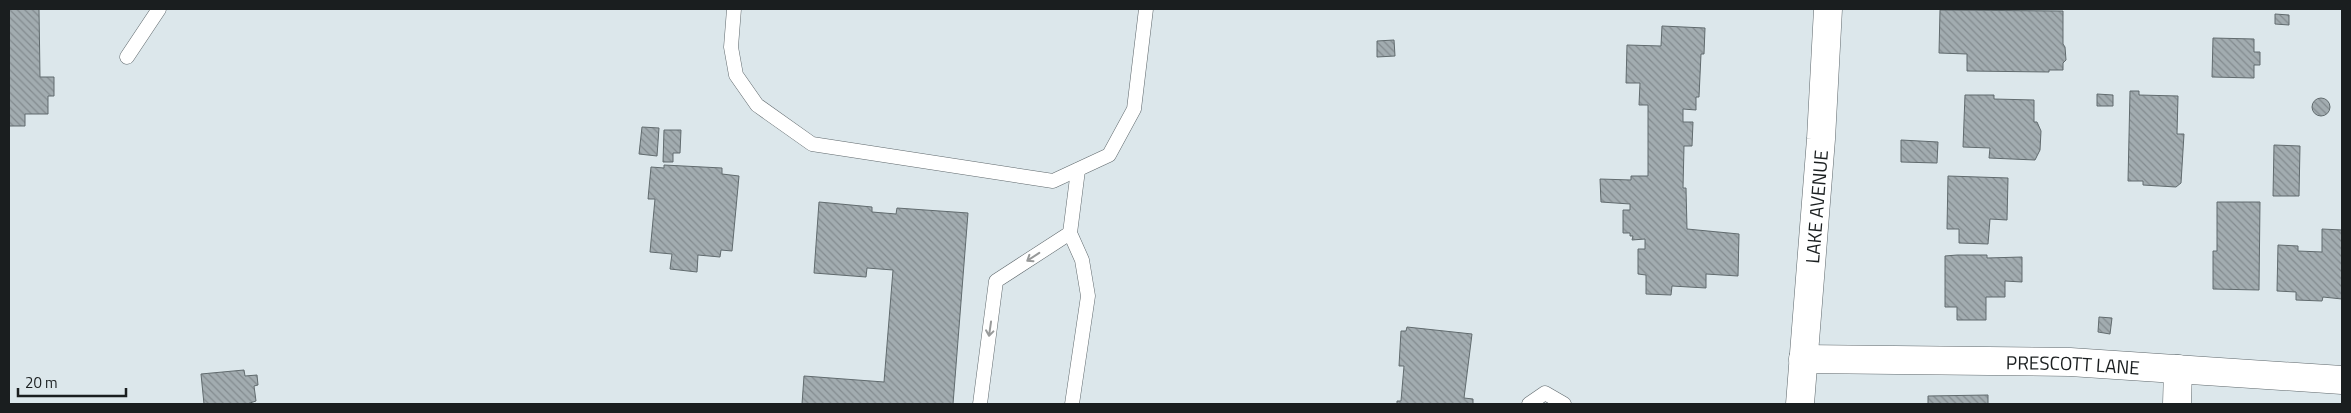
<svg xmlns="http://www.w3.org/2000/svg" width="2351" height="413" font-family="'Titillium Web',sans-serif">
<style>
.building{fill:url(#building-back-hatch);stroke:#616b6e}
.lines{fill:none;stroke-linecap:round;stroke-linejoin:round}
.service-casing{stroke:#5f686c;stroke-width:15}
.minor-casing{stroke:#5f686c;stroke-width:29}
.secondary-casing{stroke:#5f686c;stroke-width:29}
.service{stroke:#fff;stroke-width:14}
.minor{stroke:#fff;stroke-width:28}
.secondary{stroke:#fff;stroke-width:28}
.oneway{stroke:#989a9a}
.labels{text-anchor:middle;dominant-baseline:central;stroke-width:4;stroke-linejoin:round;paint-order:stroke}
.street-label{font-size:19px;fill:#1a1e1f;stroke:#dce7eb}
</style>
<defs>
<pattern id="building-back-hatch" width="6" height="6" patternUnits="userSpaceOnUse" patternTransform="scale(1.25)"><rect width="6" height="6" fill="#a2acb0"/><path d="M-1 5l2 2M0 0l6 6M5-1l2 2" fill="none" stroke="#838b8f"/></pattern>
</defs>
<rect width="100%" height="100%" fill="#dce7eb"/>
<g class="building">
<path d="M 9,9 L 39,9 L 40,77 L 54,77 L 54,96 L 48,96 L 48,114 L 25,114 L 25,126 L 9,126 Z"/>
<path d="M 1940,10 L 2063,11 L 2063,44 L 2065,47 L 2066,60 L 2063,63 L 2063,70 L 2049,70 L 2049,72 L 1967,71 L 1967,54 L 1939,53 Z"/>
<path d="M 2275,14 L 2289,15 L 2289,25 L 2275,24 Z"/>
<path d="M 1662,26 L 1705,28 L 1704,54 L 1701,54 L 1699,97 L 1696,97 L 1696,110 L 1683,109 L 1683,122 L 1693,122 L 1692,146 L 1684,146 L 1683,188 L 1686,188 L 1687,229 L 1739,234 L 1738,276 L 1706,274 L 1706,288 L 1672,286 L 1671,295 L 1646,294 L 1646,275 L 1638,274 L 1638,249 L 1645,249 L 1645,239 L 1632,240 L 1633,236 L 1630,236 L 1630,233 L 1623,233 L 1623,210 L 1630,210 L 1630,204 L 1601,202 L 1600,179 L 1631,180 L 1631,176 L 1648,176 L 1648,105 L 1639,105 L 1640,83 L 1626,83 L 1627,45 L 1661,46 Z"/>
<path d="M 2213,38 L 2254,39 L 2254,52 L 2260,52 L 2260,65 L 2254,65 L 2254,78 L 2212,77 Z"/>
<path d="M 1394,40 L 1395,56 L 1377,57 L 1377,41 Z"/>
<path d="M 2130,91 L 2139,91 L 2139,95 L 2178,96 L 2177,134 L 2184,134 L 2181,183 L 2176,187 L 2143,185 L 2143,181 L 2128,181 Z"/>
<path d="M 2097,94 L 2113,95 L 2113,106 L 2097,106 Z"/>
<path d="M 1965,95 L 1994,95 L 1994,99 L 2034,100 L 2034,122 L 2037,122 L 2041,131 L 2040,150 L 2035,160 L 1989,158 L 1990,148 L 1963,147 Z"/>
<circle cx="2321" cy="107" r="9"/>
<path d="M 642,127 L 659,128 L 657,156 L 639,154 Z"/>
<path d="M 664,130 L 681,130 L 680,153 L 673,153 L 673,162 L 663,162 Z"/>
<path d="M 1901,140 L 1938,142 L 1937,163 L 1901,162 Z"/>
<path d="M 2274,145 L 2300,146 L 2299,196 L 2273,196 Z"/>
<path d="M 664,165 L 722,168 L 722,174 L 739,176 L 732,251 L 721,250 L 720,257 L 698,255 L 697,272 L 670,269 L 672,254 L 650,252 L 655,199 L 648,199 L 651,167 L 664,168 Z"/>
<path d="M 1948,176 L 2008,178 L 2007,220 L 1990,219 L 1988,244 L 1959,243 L 1959,229 L 1947,229 Z"/>
<path d="M 819,202 L 872,207 L 872,212 L 896,214 L 897,208 L 968,213 L 953,404 L 802,404 L 804,376 L 884,382 L 893,270 L 867,268 L 866,277 L 814,273 Z"/>
<path d="M 2217,202 L 2260,202 L 2259,290 L 2213,289 L 2213,251 L 2217,251 Z"/>
<path d="M 2322,229 L 2342,230 L 2342,299 L 2323,297 L 2322,301 L 2296,300 L 2296,292 L 2277,291 L 2278,245 L 2298,246 L 2298,251 L 2322,252 Z"/>
<path d="M 1957,255 L 1987,255 L 1987,258 L 2022,257 L 2022,282 L 2005,281 L 2005,297 L 1986,297 L 1986,320 L 1957,320 L 1957,307 L 1945,307 L 1945,256 Z"/>
<path d="M 2099,317 L 2112,318 L 2110,334 L 2098,332 Z"/>
<path d="M 1407,327 L 1472,334 L 1464,398 L 1473,399 L 1473,404 L 1397,404 L 1397,401 L 1401,401 L 1404,366 L 1399,366 L 1401,331 L 1406,331 Z"/>
<path d="M 244,370 L 245,376 L 257,375 L 258,385 L 254,386 L 256,401 L 247,404 L 204,404 L 201,374 Z"/>
<path d="M 1988,395 L 1988,404 L 1928,404 L 1928,396 Z"/>
</g>
<g class="lines">
<g class="service-casing">
<g id="service">
<path d="M 734,9 L 731,47 L 736,75 L 757,105 L 812,144 L 1053,181 L 1109,155 L 1134,109 L 1146,9"/>
<path d="M 127,57 L 159,9"/>
<path d="M 980,404 L 996,281 L 1070,233"/>
<path d="M 1072,404 L 1088,296 L 1082,260 L 1070,233 L 1078,170"/>
<path d="M 1529,404 L 1545,393 L 1564,404"/>
</g>
</g>
<g class="minor-casing">
<g id="minor">
<path id="s1" d="M 1803,359 L 2070,362 L 2342,380"/>
<path d="M 2177,404 L 2178,369"/>
</g>
</g>
<g class="secondary-casing">
<g id="secondary">
<path id="s2" d="M 1800,404 L 1821,139 L 1828,9"/>
</g>
</g>
<use href="#service" class="service"/>
<use href="#minor" class="minor"/>
<use href="#secondary" class="secondary"/>
</g>
<defs><path id="oneway-shaft" d="M-6 0H5M1.5-3L5.5 0L1.5 3" fill="none" stroke-width="1.6" stroke-linecap="round" stroke-linejoin="round" transform="scale(1.25)"/></defs>
<g class="oneway">
<use href="#oneway-shaft" transform="translate(1033 257) rotate(147)"/>
<use href="#oneway-shaft" transform="translate(990 329) rotate(98)"/>
</g>
<g class="labels">
<g class="street-label">
<text stroke="none"><textPath href="#s2" startOffset="198">LAKE AVENUE</textPath></text>
<text stroke="none"><textPath href="#s1" startOffset="270">PRESCOTT LANE</textPath></text>
</g>
</g>
<rect width="2351" height="413" fill="none" stroke="#1a1e1f" stroke-width="20"/>
<path d="M18 388v8h108v-8" fill="none" stroke="#1a1e1f" stroke-width="2.5"/>
<text x="25" y="388" font-size="15" fill="#1a1e1f" stroke="#dce7eb" stroke-width="4" paint-order="stroke">20 m</text>
</svg>
